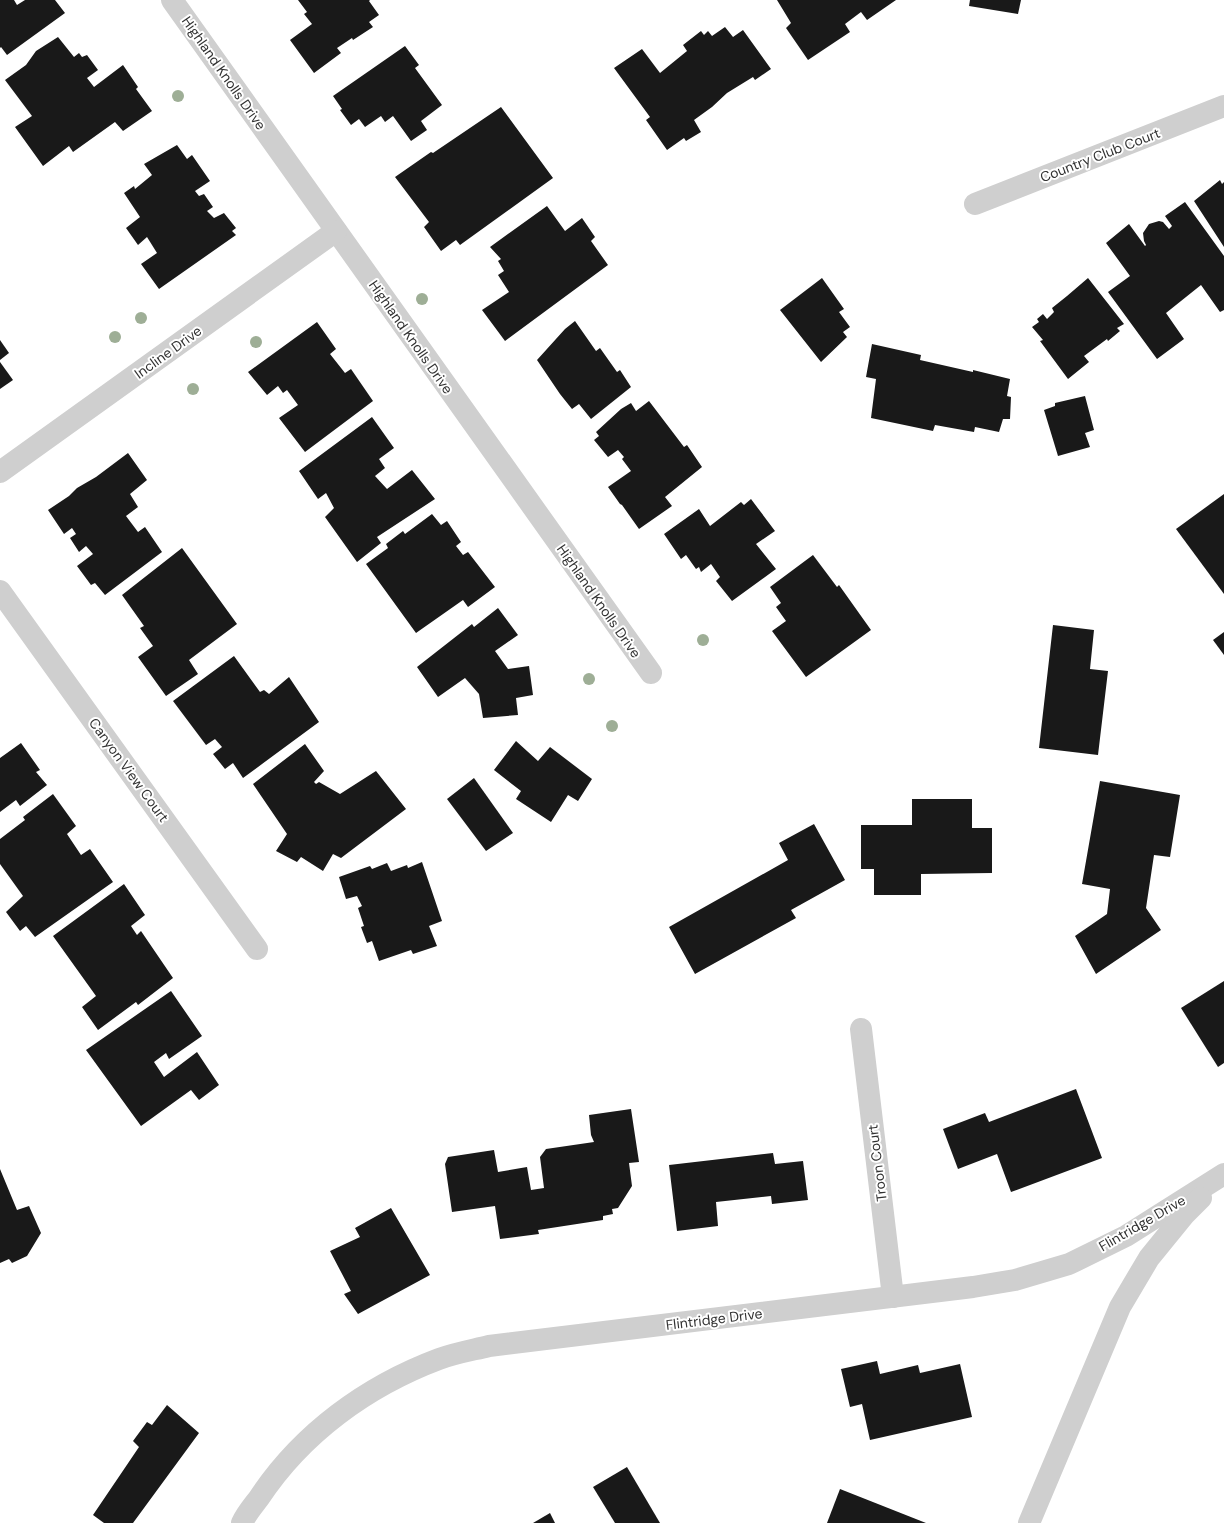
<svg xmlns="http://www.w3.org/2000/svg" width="1224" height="1523" font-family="'DM Sans',sans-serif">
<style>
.building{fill:#191919}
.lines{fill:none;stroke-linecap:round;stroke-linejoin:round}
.minor{stroke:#cfcfcf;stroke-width:22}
.tree{fill:#9eae96}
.labels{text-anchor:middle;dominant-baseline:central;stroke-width:4;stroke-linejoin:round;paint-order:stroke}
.street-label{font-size:14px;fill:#323232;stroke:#fff}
</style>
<rect width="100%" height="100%" fill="#fff"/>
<g class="building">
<path d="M 0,0 L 14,0 L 17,5 L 25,0 L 55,0 L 65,13 L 7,55 L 1,47 L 0,48 Z"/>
<path d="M 298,0 L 370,0 L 369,1 L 379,15 L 369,22 L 373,27 L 353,40 L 352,38 L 337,48 L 341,53 L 314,73 L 290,40 L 312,24 L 304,14 L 307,12 Z"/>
<path d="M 777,0 L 896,0 L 867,20 L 861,12 L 845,24 L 850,32 L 808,60 L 786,28 L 791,23 Z"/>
<path d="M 970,0 L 1021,0 L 1018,14 L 969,6 Z"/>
<path d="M 725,27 L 733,37 L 743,30 L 771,69 L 755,80 L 753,77 L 727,93 L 712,107 L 694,120 L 701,132 L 686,141 L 684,138 L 667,150 L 646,120 L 650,117 L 614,68 L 642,49 L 660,73 L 687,51 L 683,45 L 701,31 L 704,35 L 708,31 L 712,36 Z"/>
<path d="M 58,37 L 74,57 L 79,53 L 82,57 L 87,55 L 98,70 L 87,78 L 94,87 L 123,65 L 138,87 L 136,89 L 152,111 L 123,131 L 115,122 L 73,152 L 69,146 L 43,166 L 15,127 L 32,116 L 5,80 L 26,65 L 36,51 Z"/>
<path d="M 405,46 L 419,65 L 415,68 L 442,105 L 421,121 L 427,130 L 411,141 L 393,116 L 385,122 L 381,116 L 365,127 L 359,119 L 351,125 L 340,110 L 342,109 L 333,96 Z"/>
<path d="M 501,107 L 553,178 L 460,245 L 456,240 L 441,251 L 424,227 L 429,222 L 395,177 L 431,152 L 433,153 Z"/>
<path d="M 177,145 L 187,159 L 192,155 L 210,181 L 195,191 L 199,196 L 204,194 L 213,207 L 207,211 L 214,218 L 224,213 L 236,228 L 232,231 L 236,235 L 159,289 L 141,264 L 157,253 L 147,237 L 138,245 L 126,228 L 140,217 L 124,193 L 134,186 L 135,189 L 152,175 L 144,164 Z"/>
<path d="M 1220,180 L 1222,184 L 1224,182 L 1224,247 L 1194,201 Z"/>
<path d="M 1185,202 L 1224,256 L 1224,310 L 1220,312 L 1201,285 L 1166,313 L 1184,339 L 1157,359 L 1108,292 L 1130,276 L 1106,243 L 1129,224 L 1145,246 L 1146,245 L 1144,241 L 1143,233 L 1149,224 L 1159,221 L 1163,222 L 1169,229 L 1172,226 L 1165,216 Z"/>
<path d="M 547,206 L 565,231 L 582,218 L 595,237 L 591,241 L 608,265 L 505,341 L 482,310 L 509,292 L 498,275 L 504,271 L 498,261 L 501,259 L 490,247 Z"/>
<path d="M 822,278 L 844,309 L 839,312 L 850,327 L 843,332 L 847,337 L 821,362 L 780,310 Z"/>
<path d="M 1088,278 L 1124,324 L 1117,328 L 1120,331 L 1108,341 L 1107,339 L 1084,356 L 1089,362 L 1068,379 L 1040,341 L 1043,340 L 1032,327 L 1039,322 L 1037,319 L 1043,314 L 1047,319 L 1054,312 L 1052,308 L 1067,296 Z"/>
<path d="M 575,321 L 596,351 L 600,348 L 617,372 L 620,370 L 631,387 L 591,419 L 579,404 L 572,409 L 560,394 L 537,360 L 565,329 Z"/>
<path d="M 317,322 L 336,349 L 330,354 L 345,373 L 351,369 L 373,401 L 305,452 L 279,418 L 298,405 L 287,390 L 283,393 L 278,386 L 267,395 L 248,372 Z"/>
<path d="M 0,340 L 9,353 L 0,360 Z"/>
<path d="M 872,344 L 921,355 L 920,360 L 973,372 L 973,370 L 1010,379 L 1007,396 L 1011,397 L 1010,419 L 1003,419 L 999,432 L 975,427 L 974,432 L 935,425 L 933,431 L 871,418 L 876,379 L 866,377 Z"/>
<path d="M 0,362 L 13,380 L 0,389 Z"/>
<path d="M 1085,396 L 1094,430 L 1085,433 L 1090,447 L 1058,456 L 1044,410 L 1055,406 L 1055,403 Z"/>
<path d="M 649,401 L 684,447 L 687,445 L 702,467 L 665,497 L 672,506 L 639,529 L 622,505 L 620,504 L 608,487 L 631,471 L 622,459 L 624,457 L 618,450 L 608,457 L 594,440 L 599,436 L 596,432 L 621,409 L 631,403 L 636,411 Z"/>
<path d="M 372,417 L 394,448 L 379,459 L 385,468 L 375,476 L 387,489 L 412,470 L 435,499 L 377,537 L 381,543 L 357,562 L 325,517 L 334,508 L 326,493 L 318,499 L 299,471 Z"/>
<path d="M 128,453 L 147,480 L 130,494 L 138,507 L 126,516 L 138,532 L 145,527 L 162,552 L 105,595 L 95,583 L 91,585 L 77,566 L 93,554 L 86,546 L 79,552 L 70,538 L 76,534 L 72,528 L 64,534 L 48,510 L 69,496 L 77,488 L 96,477 Z"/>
<path d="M 1224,494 L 1224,594 L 1176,529 Z"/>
<path d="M 751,499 L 775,531 L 756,544 L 776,569 L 732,601 L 716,581 L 720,577 L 711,564 L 701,572 L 699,567 L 696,569 L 686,555 L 681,559 L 664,534 L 699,509 L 710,526 L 741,502 L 744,505 Z"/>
<path d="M 432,514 L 441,525 L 447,521 L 461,542 L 456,546 L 463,555 L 468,552 L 495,587 L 468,607 L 463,600 L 416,633 L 366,564 L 388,548 L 386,544 L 403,531 L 405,534 Z"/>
<path d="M 182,548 L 237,624 L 189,660 L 198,674 L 166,696 L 138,657 L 153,646 L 140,628 L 144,626 L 122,595 Z"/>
<path d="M 813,555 L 837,587 L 839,585 L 871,630 L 806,677 L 772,631 L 786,621 L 776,607 L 781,603 L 770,587 Z"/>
<path d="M 498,608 L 518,635 L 495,651 L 508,669 L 529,666 L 533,695 L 516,698 L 518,715 L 483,718 L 479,694 L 465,678 L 438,697 L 417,667 L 472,624 L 474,627 Z"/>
<path d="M 1053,625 L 1094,630 L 1090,669 L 1108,671 L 1098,755 L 1039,748 Z"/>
<path d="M 1224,632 L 1224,655 L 1213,640 Z"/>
<path d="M 234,656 L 260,692 L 264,690 L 269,694 L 289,677 L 319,722 L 243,778 L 233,763 L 225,769 L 213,754 L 222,747 L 215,739 L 206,745 L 173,701 Z"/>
<path d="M 516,741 L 538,761 L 550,747 L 592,779 L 578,801 L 568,795 L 551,822 L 516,799 L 521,791 L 494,770 Z"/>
<path d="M 21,743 L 40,770 L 36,772 L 47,785 L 20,806 L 16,800 L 0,812 L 0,758 Z"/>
<path d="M 305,744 L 324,771 L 314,782 L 316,784 L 319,782 L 340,794 L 376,771 L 406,809 L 341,858 L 333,854 L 323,871 L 301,857 L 297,862 L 276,851 L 287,834 L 253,784 Z"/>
<path d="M 474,778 L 513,833 L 486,851 L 447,799 Z"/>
<path d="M 1100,781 L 1180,795 L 1170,857 L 1154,855 L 1146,908 L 1161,930 L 1096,974 L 1075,936 L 1107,914 L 1110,889 L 1082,884 Z"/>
<path d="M 53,794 L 76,826 L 67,834 L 81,855 L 90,849 L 113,882 L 35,937 L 26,926 L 20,931 L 6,912 L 23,896 L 0,864 L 0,839 L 25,820 L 23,817 Z"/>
<path d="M 912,799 L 972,799 L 972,828 L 992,828 L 992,873 L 921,874 L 921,895 L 874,895 L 874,869 L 861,869 L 861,825 L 912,825 Z"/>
<path d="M 814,824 L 845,880 L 791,910 L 796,918 L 695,974 L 669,927 L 788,860 L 779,843 Z"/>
<path d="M 422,862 L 442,921 L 429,926 L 437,946 L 413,954 L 411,950 L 379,961 L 372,941 L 367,943 L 361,927 L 364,926 L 358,908 L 362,906 L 357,896 L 346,899 L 339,877 L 370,866 L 372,869 L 387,863 L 391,871 L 407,865 L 408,868 Z"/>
<path d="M 124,884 L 145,915 L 131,926 L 137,935 L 141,931 L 173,978 L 138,1005 L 136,1002 L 98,1030 L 82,1007 L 96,996 L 53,936 Z"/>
<path d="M 1224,981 L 1224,1063 L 1218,1067 L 1181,1008 Z"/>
<path d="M 171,991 L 202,1036 L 169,1059 L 166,1053 L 154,1062 L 164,1077 L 197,1052 L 219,1085 L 199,1100 L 191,1090 L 141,1126 L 86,1050 Z"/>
<path d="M 1076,1089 L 1102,1158 L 1011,1192 L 997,1154 L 958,1169 L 943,1129 L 985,1113 L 989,1122 Z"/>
<path d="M 631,1109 L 639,1162 L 629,1163 L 632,1186 L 618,1208 L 612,1209 L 613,1214 L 603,1216 L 603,1220 L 538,1230 L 539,1234 L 500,1239 L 495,1206 L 452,1212 L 445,1164 L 448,1157 L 494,1150 L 498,1172 L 527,1167 L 531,1190 L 544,1188 L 540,1157 L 546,1149 L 594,1142 L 591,1135 L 589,1115 Z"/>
<path d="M 773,1153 L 775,1164 L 803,1161 L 808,1200 L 772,1204 L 771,1196 L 716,1202 L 718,1226 L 677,1231 L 669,1165 Z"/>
<path d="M 0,1169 L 17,1210 L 29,1206 L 41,1233 L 27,1256 L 12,1263 L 9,1259 L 0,1263 Z"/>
<path d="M 391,1208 L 430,1275 L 358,1314 L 344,1294 L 351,1291 L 330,1251 L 360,1237 L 355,1228 Z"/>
<path d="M 877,1361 L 880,1374 L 918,1365 L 920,1373 L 960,1364 L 972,1417 L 870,1440 L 862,1404 L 850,1407 L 841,1369 Z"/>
<path d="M 167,1405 L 199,1433 L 133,1523 L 104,1523 L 93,1515 L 139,1447 L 133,1441 L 147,1422 L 152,1425 Z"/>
<path d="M 627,1467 L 660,1523 L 615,1523 L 593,1487 Z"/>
<path d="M 840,1489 L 926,1523 L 827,1523 Z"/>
<path d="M 550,1513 L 555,1523 L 533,1523 Z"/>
</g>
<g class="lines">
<g class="minor">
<path d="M 172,0 L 651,673"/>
<path d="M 975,204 L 1224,106"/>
<path d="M 0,472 L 336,231"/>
<path d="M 0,591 L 257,949"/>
<path d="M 861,1029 L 893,1297"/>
<path d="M 242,1523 C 246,1514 253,1506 259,1498 C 302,1433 367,1386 439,1359 C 455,1353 473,1350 489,1346 L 973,1287 L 1015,1280 L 1069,1264 L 1126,1236 L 1224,1174"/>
<path d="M 1029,1523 L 1120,1307 L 1149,1258 L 1184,1215 L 1201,1198"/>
</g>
</g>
<g class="tree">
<circle cx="178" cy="96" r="6"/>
<circle cx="422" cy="299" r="6"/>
<circle cx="141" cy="318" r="6"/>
<circle cx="115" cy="337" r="6"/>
<circle cx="256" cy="342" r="6"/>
<circle cx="193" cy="389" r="6"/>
<circle cx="703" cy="640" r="6"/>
<circle cx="589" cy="679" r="6"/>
<circle cx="612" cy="726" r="6"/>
</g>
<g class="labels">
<g class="street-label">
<text transform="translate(224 73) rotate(55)">Highland Knolls Drive</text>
<text transform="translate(1100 155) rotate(-21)">Country Club Court</text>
<text transform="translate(411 337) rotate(55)">Highland Knolls Drive</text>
<text transform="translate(168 352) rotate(-36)">Incline Drive</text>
<text transform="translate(599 601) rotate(55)">Highland Knolls Drive</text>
<text transform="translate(129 770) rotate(54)">Canyon View Court</text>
<text transform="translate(877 1163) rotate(-97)">Troon Court</text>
<text transform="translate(1142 1223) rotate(-30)">Flintridge Drive</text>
<text transform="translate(714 1319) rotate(-7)">Flintridge Drive</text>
</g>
</g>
</svg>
